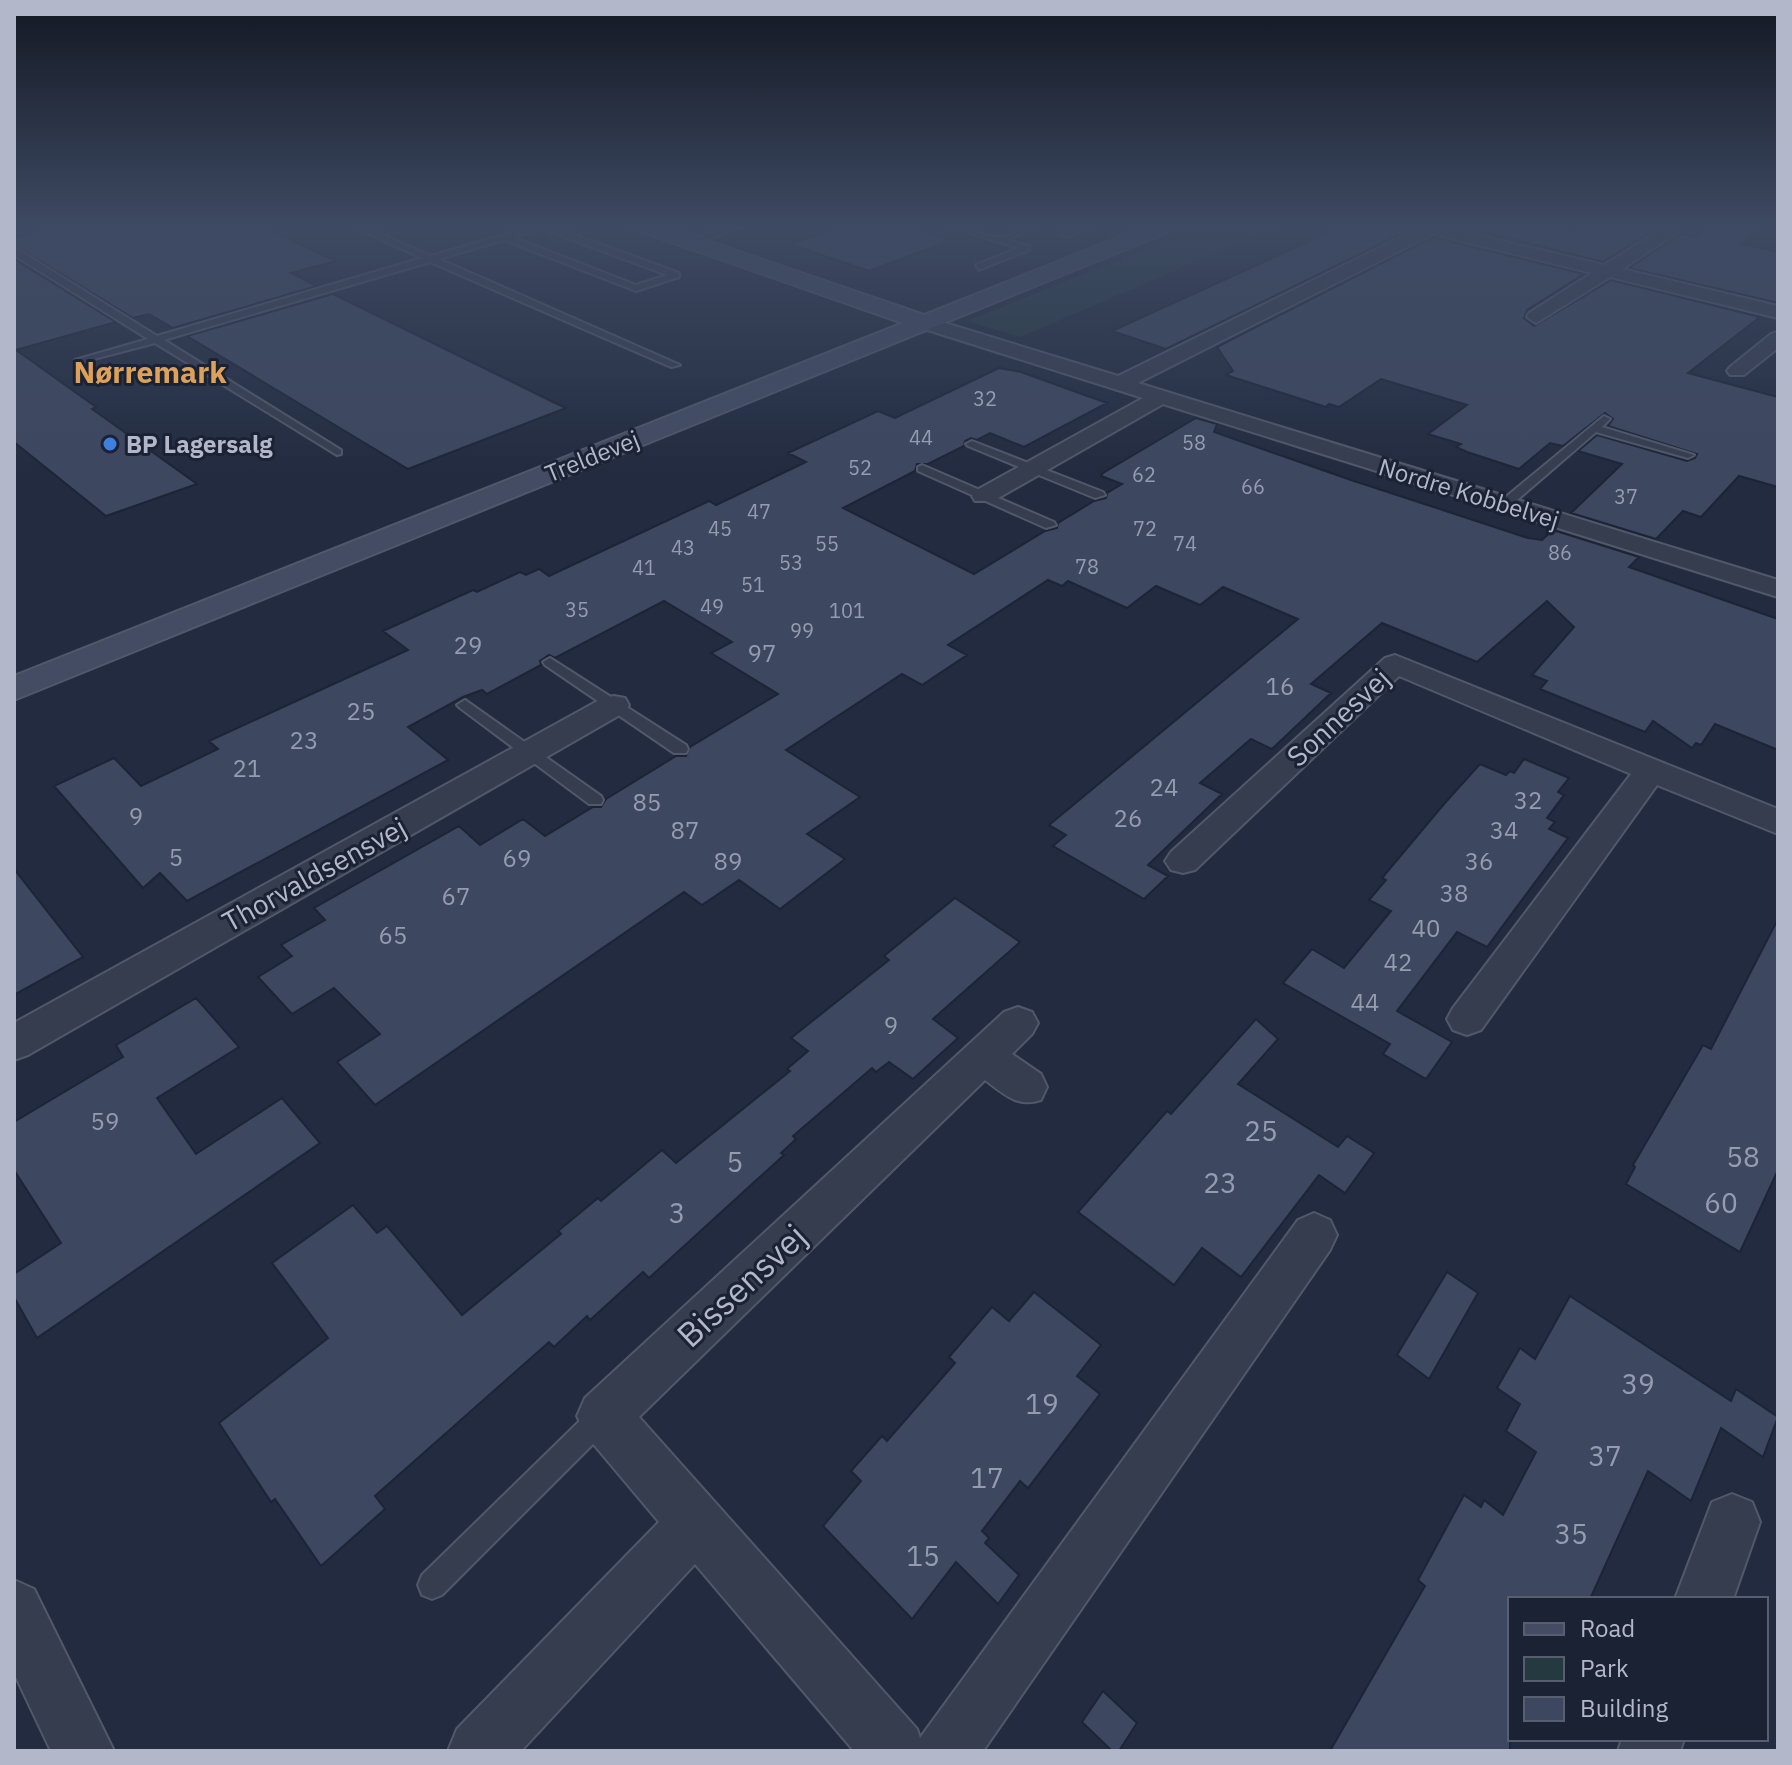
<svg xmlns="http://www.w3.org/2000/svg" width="1792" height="1765" font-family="'IBM Plex Sans',sans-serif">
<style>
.green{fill:#243a40}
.building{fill:#3d4760;stroke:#1d2436;stroke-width:2}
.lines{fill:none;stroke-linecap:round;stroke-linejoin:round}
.lane-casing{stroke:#51586a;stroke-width:4}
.street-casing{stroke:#51586a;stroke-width:4}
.secondary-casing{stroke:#51586a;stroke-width:4}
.lane{fill:#363d4f;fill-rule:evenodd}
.street{fill:#363d4f;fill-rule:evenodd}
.secondary{fill:#434c63;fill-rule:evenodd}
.shop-dot{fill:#3f7fe0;stroke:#1b2234;stroke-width:3}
.labels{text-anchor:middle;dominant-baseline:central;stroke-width:6;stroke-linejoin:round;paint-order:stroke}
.far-number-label{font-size:20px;fill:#959cb0}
.far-poi-label{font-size:24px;font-weight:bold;fill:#b2b8ca;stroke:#1b2234;text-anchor:start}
.far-street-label{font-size:24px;fill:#b2b8ca;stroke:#1b2234}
.number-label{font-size:24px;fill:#959cb0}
.street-label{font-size:28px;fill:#b2b8ca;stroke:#1b2234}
.near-number-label{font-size:28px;fill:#959cb0}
.far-district-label{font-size:30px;font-weight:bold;fill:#dea159;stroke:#1b2234}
.near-street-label{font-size:34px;fill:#b2b8ca;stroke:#1b2234}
</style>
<rect width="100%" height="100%" fill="#222b3f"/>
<path class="green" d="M 1209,224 L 1284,224 L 1020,337 L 967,321 Z"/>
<g class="building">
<path d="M 71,224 L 257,224 L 336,261 L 291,273 L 317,286 L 173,328 L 149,314 L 133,318 L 14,245 L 14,237 Z"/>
<path d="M 849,224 L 899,224 L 952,240 L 869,271 L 789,244 Z"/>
<path d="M 1347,224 L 1421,224 L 1166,349 L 1112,331 Z"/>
<path d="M 1452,224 L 1534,224 L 1574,232 L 1586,224 L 1634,224 L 1656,229 L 1603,262 Z"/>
<path d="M 1714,224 L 1768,224 L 1741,244 L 1778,252 L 1778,303 L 1629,268 L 1680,234 L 1695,237 Z"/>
<path d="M 1433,237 L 1584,274 L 1527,310 L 1524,318 L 1534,326 L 1611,280 L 1760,317 L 1688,373 L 1778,397 L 1778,487 L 1739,476 L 1701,517 L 1683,511 L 1656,539 L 1571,513 L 1622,464 L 1578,451 L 1597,435 L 1687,461 L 1695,458 L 1697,454 L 1608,426 L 1613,419 L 1605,413 L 1563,446 L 1550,443 L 1519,469 L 1467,452 L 1456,447 L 1461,444 L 1428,434 L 1467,405 L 1381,379 L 1339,407 L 1329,404 L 1326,407 L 1226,375 L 1233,371 L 1217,347 Z"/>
<path d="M 14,259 L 116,322 L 16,350 L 96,407 L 92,409 L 197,484 L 106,516 L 14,442 Z"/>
<path d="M 333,294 L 553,402 L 566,408 L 408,469 L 187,336 Z"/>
<path d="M 999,368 L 1021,372 L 1107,403 L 1024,447 L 990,433 L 977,440 L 971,438 L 965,441 L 964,446 L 928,464 L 917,464 L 915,471 L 843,508 L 974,574 L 1045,531 L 1057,528 L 1058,523 L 1094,501 L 1106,498 L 1107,493 L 1122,484 L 1101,476 L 1103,473 L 1196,418 L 1217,424 L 1214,432 L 1351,480 L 1528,538 L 1542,540 L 1553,530 L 1639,557 L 1629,567 L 1778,619 L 1778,750 L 1715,724 L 1701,745 L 1696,743 L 1692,748 L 1653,721 L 1645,732 L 1540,689 L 1547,681 L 1532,675 L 1574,627 L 1547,601 L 1477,662 L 1382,623 L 1311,684 L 1331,693 L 1272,749 L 1251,739 L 1200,783 L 1222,794 L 1148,865 L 1168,876 L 1144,899 L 1053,846 L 1066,835 L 1049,825 L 1298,619 L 1223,587 L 1200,605 L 1156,586 L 1127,608 L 1068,581 L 1062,586 L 1048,580 L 948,645 L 967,655 L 922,685 L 902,674 L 786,750 L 860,797 L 807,834 L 845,859 L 780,909 L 739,880 L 702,905 L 684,892 L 375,1105 L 337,1062 L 380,1034 L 334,988 L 292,1014 L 258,977 L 292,956 L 281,945 L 325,920 L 314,908 L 459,826 L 480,845 L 523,819 L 545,836 L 593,807 L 601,807 L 606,799 L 676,756 L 686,756 L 690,747 L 778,694 L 711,653 L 732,642 L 664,601 L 555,658 L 549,655 L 540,661 L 541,665 L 487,694 L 482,690 L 463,697 L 408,727 L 448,760 L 187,901 L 160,873 L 143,888 L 54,786 L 114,758 L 141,786 L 218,749 L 209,741 L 408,650 L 383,631 L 473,590 L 477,592 L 520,572 L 526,575 L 539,569 L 549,576 L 709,501 L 716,505 L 806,462 L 788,453 L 878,411 L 895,418 Z"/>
<path d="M 1524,759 L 1569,778 L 1558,792 L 1564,795 L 1547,818 L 1555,822 L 1549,829 L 1568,838 L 1487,947 L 1457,932 L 1397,1011 L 1452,1042 L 1426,1079 L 1383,1054 L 1390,1044 L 1283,983 L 1312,949 L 1344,968 L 1391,911 L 1369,900 L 1386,880 L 1382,878 L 1444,804 L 1480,764 L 1506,775 L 1510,771 L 1514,773 Z"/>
<path d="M 14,869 L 83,957 L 14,995 Z"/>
<path d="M 955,898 L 1020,942 L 933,1019 L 958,1038 L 913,1079 L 889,1062 L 876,1072 L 872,1068 L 793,1136 L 796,1139 L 781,1153 L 784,1155 L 649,1278 L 643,1272 L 590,1320 L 587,1316 L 554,1347 L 549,1342 L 375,1496 L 385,1509 L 321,1566 L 275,1499 L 271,1502 L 219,1423 L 328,1338 L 272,1263 L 353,1205 L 377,1233 L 387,1226 L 462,1315 L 561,1234 L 558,1231 L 598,1198 L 601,1201 L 662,1150 L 676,1163 L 790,1071 L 787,1069 L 808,1051 L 791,1038 L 889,960 L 884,956 Z"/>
<path d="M 1778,919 L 1778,1170 L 1740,1252 L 1626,1184 L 1635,1167 L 1633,1165 L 1703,1045 L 1711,1049 Z"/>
<path d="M 196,998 L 239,1047 L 157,1098 L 196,1154 L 282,1098 L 320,1143 L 37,1338 L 14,1297 L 14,1274 L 61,1243 L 14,1170 L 14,1122 L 123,1057 L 116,1045 Z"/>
<path d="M 1256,1019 L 1278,1039 L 1238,1084 L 1338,1147 L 1347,1136 L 1374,1153 L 1345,1193 L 1319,1175 L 1241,1277 L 1202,1248 L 1174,1285 L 1078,1212 L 1167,1111 L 1171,1114 Z"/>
<path d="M 1447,1272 L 1478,1293 L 1429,1379 L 1397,1355 Z"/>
<path d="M 1034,1292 L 1101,1345 L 1077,1376 L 1100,1394 L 1028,1488 L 1020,1481 L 982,1531 L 989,1538 L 985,1543 L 1019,1575 L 998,1604 L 956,1562 L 912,1619 L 823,1526 L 861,1481 L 851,1471 L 882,1436 L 887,1441 L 955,1363 L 949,1357 L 992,1307 L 1009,1321 Z"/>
<path d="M 1570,1296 L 1731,1401 L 1736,1389 L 1778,1417 L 1763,1457 L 1721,1428 L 1691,1501 L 1648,1471 L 1590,1599 L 1510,1599 L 1510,1751 L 1330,1751 L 1425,1586 L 1418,1580 L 1464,1495 L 1481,1507 L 1484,1500 L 1503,1515 L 1536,1452 L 1506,1431 L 1520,1404 L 1497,1388 L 1520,1348 L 1535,1359 Z"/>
<path d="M 1103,1691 L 1137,1723 L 1119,1751 L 1112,1751 L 1082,1722 Z"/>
</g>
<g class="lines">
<g class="lane-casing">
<g id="lane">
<path d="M 347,224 L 358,224 L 431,256 L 540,224 L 554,224 L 551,226 L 679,273 L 679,277 L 636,291 L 504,240 L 439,259 L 680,365 L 671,367 L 430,262 L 164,340 L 341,450 L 341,454 L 337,455 L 155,343 L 75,364 L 75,360 L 148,339 L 14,255 L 14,248 L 17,249 L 157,336 L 422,258 ZM 543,229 L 667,275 L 636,285 L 512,237 Z"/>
<path d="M 737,224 L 750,224 L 693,244 L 686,242 Z"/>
<path d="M 942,224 C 961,224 983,238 999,237 C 1014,236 1026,224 1042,224 L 1007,240 L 1029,246 L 1029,250 L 979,270 L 976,265 L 1018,248 Z"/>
<path d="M 1084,224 L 1096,224 L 1067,237 L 1060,235 Z"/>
<path d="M 1604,416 L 1610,419 L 1602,427 L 1694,455 L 1688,458 L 1596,432 L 1509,507 L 1501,507 L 1501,501 Z"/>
<path d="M 972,441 L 1103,492 L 1105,495 L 1095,498 L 968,446 L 966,444 Z"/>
<path d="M 922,465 L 1054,522 L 1056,525 L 1046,528 L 918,471 L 918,467 Z"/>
<path d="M 550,658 L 686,745 L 688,749 L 686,753 L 674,753 L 545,665 L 543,662 Z"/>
<path d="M 465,700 L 601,796 L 603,800 L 601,804 L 589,804 L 460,708 L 457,705 Z"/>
<path d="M 601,1405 L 610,1409 L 614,1418 L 610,1427 L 442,1595 L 432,1599 L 422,1595 L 418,1585 L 422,1575 L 592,1409 Z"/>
</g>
</g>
<g class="street-casing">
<g id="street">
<path d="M 1428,224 L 1449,224 L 1446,228 L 1604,265 L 1665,227 L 1677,227 L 1677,233 L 1622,269 L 1778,306 L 1778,318 L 1610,277 L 1536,323 L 1527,317 L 1529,313 L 1592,273 L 1433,234 L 1138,383 L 1778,580 L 1778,597 L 1163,404 L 993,501 L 975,501 L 972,496 L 975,491 L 1143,398 L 918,327 L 915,323 L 918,319 L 932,319 L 1118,376 Z"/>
<path d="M 1778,332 L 1778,348 L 1744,375 L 1730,375 L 1727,371 L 1730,367 L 1771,334 Z"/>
<path d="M 1395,655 L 1778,809 L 1778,834 L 1657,785 L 1481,1030 L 1467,1035 L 1453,1030 L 1447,1019 L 1453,1008 L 1631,774 L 1399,676 L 1195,870 L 1183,873 L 1171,870 L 1165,861 L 1171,852 L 1385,658 Z"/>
<path d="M 614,696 L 625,698 L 629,705 L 625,712 L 28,1055 L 14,1060 L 14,1023 L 603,698 Z"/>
<path d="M 1018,1007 L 1032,1012 L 1038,1023 L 1032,1034 L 1012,1054 L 1041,1074 L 1047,1087 L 1041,1100 C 1017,1108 1004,1094 985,1080 L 639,1417 L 917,1729 L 920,1738 L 1298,1220 L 1314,1213 L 1330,1220 L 1337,1235 L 1330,1250 L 983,1751 L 854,1751 L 695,1564 L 521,1751 L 448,1751 L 457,1729 L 659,1522 L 585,1434 L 577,1416 L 585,1398 L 1004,1012 Z"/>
<path d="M 1732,1494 L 1752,1502 L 1760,1522 L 1733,1599 L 1675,1599 L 1712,1502 Z"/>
<path d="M 14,1580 L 34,1589 L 114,1751 L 51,1751 L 14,1673 Z"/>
<path d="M 1622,1739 L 1684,1739 L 1680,1751 L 1618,1751 Z"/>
</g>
</g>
<g class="secondary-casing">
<path id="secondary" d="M 628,224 L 658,224 L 924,315 L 1153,224 L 1181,224 L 1178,228 L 14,700 L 14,676 L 903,323 L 631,228 Z"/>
</g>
<use href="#lane" class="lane"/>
<use href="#street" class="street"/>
<use href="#secondary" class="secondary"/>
</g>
<linearGradient id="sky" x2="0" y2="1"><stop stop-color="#131823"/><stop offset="0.48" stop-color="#3e4a63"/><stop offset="1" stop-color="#3e4a63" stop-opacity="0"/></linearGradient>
<rect width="1792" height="471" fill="url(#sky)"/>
<circle class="shop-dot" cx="110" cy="444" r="8"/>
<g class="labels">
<g class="far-number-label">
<text x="985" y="398">32</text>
<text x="921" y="437">44</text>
<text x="1194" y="442">58</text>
<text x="860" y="467">52</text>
<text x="1144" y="474">62</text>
<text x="1253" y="486">66</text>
<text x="1626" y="496">37</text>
<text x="759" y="511">47</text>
<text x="720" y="528">45</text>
<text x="1145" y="528">72</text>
<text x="827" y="543">55</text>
<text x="1185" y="543">74</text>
<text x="683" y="547">43</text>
<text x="1560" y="552">86</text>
<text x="791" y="562">53</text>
<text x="1087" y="566">78</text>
<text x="644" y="567">41</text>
<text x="753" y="584">51</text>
<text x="712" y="606">49</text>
<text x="577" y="609">35</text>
<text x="847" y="610">101</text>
<text x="802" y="630">99</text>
</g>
<g class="far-poi-label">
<text x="126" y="444">BP Lagersalg</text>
</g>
<g class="far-street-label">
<text transform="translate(592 456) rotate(-22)">Treldevej</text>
<text transform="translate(1469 493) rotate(17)">Nordre Kobbelvej</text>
</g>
<g class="number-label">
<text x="468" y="645">29</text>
<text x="762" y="653">97</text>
<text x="1280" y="686">16</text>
<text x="361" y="711">25</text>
<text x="304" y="740">23</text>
<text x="247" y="768">21</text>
<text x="1164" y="787">24</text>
<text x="1528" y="800">32</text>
<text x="647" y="802">85</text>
<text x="136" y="816">9</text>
<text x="1128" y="818">26</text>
<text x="685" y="830">87</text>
<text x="1504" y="830">34</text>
<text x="176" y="857">5</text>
<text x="517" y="858">69</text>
<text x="728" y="861">89</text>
<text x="1479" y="861">36</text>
<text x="1454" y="893">38</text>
<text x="456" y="896">67</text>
<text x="1426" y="928">40</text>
<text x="393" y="935">65</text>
<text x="1398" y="962">42</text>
<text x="1365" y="1002">44</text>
<text x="891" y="1025">9</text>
<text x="105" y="1121">59</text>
</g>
<g class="street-label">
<text transform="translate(1338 717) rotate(-43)">Sonnesvej</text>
<text transform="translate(314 874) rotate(-29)">Thorvaldsensvej</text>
</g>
<g class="near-number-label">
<text x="1261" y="1130">25</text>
<text x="1743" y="1156">58</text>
<text x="735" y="1161">5</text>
<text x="1220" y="1182">23</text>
<text x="1721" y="1202">60</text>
<text x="677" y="1212">3</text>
<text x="1638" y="1383">39</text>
<text x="1042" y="1403">19</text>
<text x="1605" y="1455">37</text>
<text x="987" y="1477">17</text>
<text x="1571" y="1533">35</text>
<text x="923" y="1555">15</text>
</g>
<g class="far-district-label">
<text x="150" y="371">Nørremark</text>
</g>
<g class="near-street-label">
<text transform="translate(741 1285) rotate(-43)">Bissensvej</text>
</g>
</g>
<rect width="1792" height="1765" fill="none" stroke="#b2b8ca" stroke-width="32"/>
<rect x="1508" y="1597" width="260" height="144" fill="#1b2234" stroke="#575e70" stroke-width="2"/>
<rect x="1524" y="1623" width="40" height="12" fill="#434c63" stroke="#575e70" stroke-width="2"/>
<text x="1580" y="1637" font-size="24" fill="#b2b8ca">Road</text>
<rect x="1524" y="1657" width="40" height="24" fill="#243a40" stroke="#575e70" stroke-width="2"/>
<text x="1580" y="1677" font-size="24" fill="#b2b8ca">Park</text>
<rect x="1524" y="1697" width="40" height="24" fill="#3d4760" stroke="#575e70" stroke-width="2"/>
<text x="1580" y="1717" font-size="24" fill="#b2b8ca">Building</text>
</svg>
